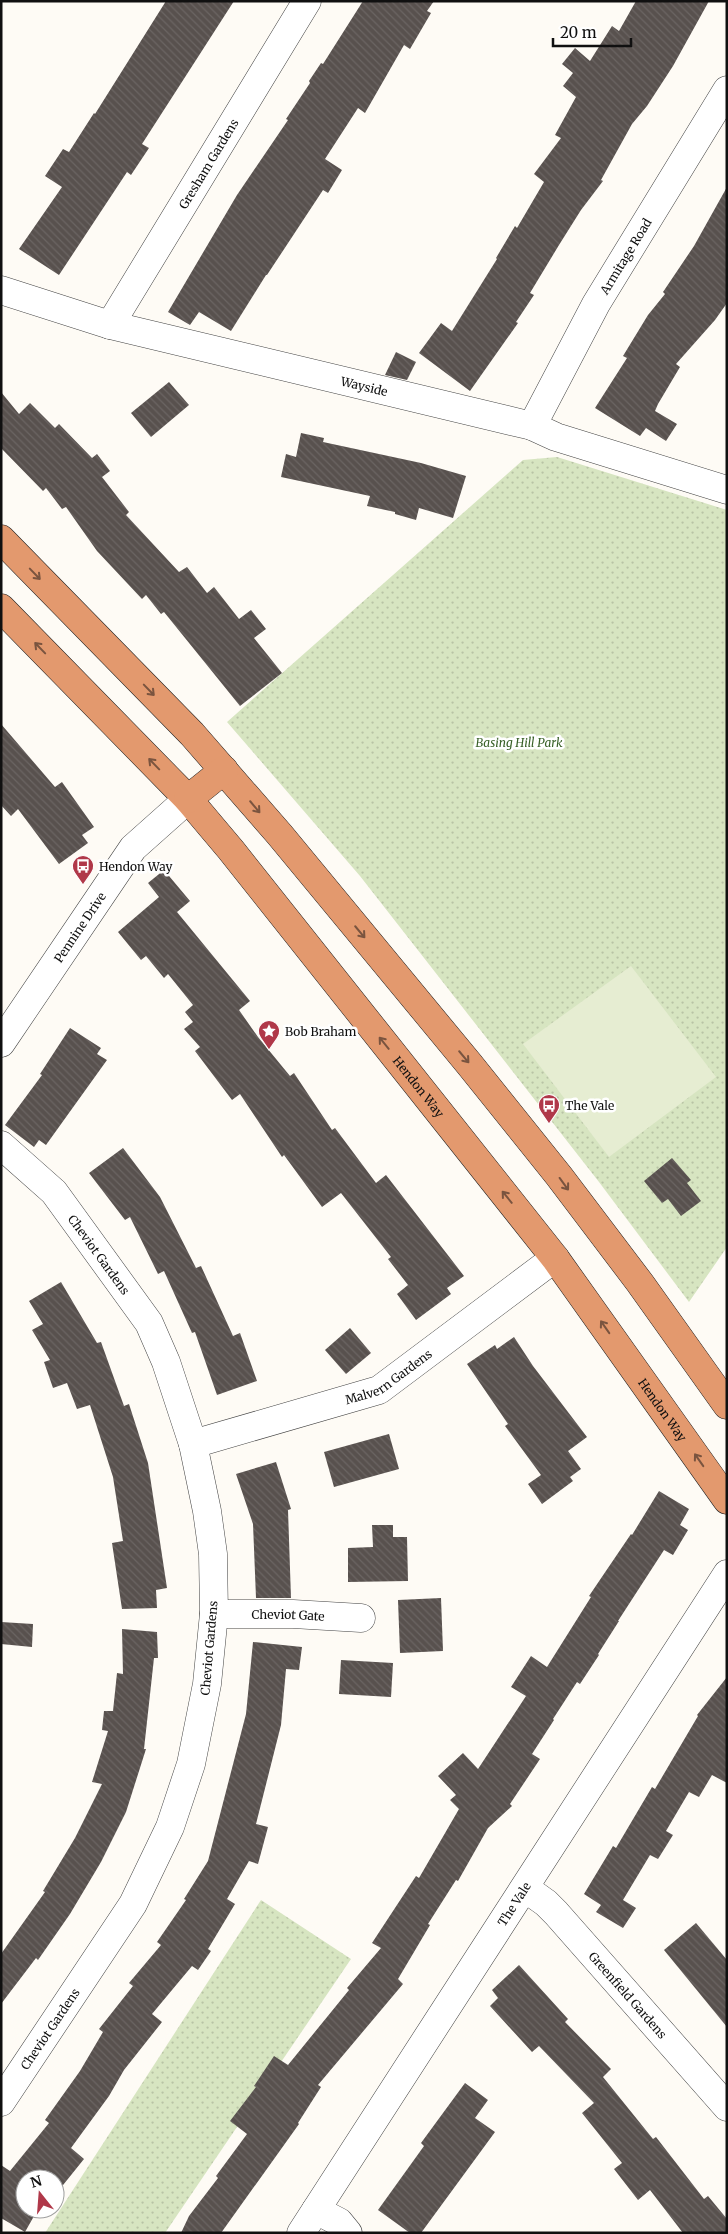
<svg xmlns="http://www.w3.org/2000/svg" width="728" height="2234" font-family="Merriweather,serif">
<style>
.green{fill:url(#green-dots)}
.pitch{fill:#e6edd2}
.building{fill:url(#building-back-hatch)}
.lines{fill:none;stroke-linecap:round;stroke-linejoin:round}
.minor-casing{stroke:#434343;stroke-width:29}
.highway-casing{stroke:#212121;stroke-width:29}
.minor{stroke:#fff;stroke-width:28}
.highway{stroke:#e3996e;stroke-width:28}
.oneway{stroke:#7a543f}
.labels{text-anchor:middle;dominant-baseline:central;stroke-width:5;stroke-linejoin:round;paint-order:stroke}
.street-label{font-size:12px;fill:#101010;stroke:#fff}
.park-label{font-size:12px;font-style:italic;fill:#396128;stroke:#fff}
.poi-label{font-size:12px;fill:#101010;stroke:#fff;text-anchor:start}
</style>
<defs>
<pattern id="green-dots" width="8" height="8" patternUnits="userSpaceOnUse" patternTransform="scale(1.25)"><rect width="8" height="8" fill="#d7e5c1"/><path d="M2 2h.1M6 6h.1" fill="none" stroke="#b8c3a5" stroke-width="1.8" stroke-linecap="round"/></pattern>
<pattern id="building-back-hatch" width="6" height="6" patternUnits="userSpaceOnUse" patternTransform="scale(1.25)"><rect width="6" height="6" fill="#58514e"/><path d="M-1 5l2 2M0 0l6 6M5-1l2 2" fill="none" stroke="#6b6563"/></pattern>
</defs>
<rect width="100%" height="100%" fill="#fefbf5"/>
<g class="green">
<path d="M 557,457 L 727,510 L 727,1247 L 689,1302 L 599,1182 L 360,876 L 227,722 L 523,460 Z"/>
<path d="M 261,1900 L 351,1959 L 165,2233 L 45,2233 Z"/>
</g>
<path class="pitch" d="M 631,966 L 716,1077 L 609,1157 L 523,1044 Z"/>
<g class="building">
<path d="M 166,1 L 234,1 L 142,144 L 149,148 L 131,175 L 127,172 L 59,275 L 19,249 L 62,187 L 45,176 L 63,149 L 69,152 L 94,113 L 95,114 Z"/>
<path d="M 363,1 L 434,1 L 427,11 L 431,13 L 410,49 L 404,45 L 365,113 L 358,108 L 325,159 L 342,170 L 328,193 L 323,190 L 267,275 L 266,275 L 231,331 L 199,312 L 190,325 L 168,312 L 237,195 L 288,120 L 286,119 L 310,83 L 309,81 L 321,63 L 323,64 Z"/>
<path d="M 636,1 L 709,1 L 673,66 L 647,106 L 632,124 L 601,180 L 603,181 L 581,210 L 559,245 L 530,293 L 534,295 L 516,322 L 518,323 L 470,391 L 419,353 L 441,323 L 452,331 L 497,259 L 496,258 L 515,226 L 517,228 L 544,182 L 534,174 L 561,138 L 555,135 L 576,97 L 563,86 L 573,73 L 562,64 L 575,48 L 590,61 L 612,26 L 619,31 Z"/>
<path d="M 727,187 L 727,303 L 715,320 L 676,364 L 680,367 L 658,404 L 655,411 L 677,424 L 666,441 L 646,428 L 640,436 L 595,408 L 627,358 L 623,356 L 648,315 L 665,294 L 663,292 L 694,246 Z"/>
<path d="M 396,352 L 416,362 L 407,380 L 385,375 Z"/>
<path d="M 169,382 L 189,405 L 151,437 L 131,413 Z"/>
<path d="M 1,392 L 19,414 L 30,403 L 55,428 L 59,424 L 92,458 L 97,454 L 110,471 L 102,477 L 129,512 L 126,515 L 179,572 L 187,567 L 207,593 L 214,587 L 239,619 L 251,610 L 266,629 L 254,638 L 282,673 L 240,706 L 164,612 L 161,614 L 146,595 L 142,599 L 97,551 L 66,507 L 62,509 L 46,488 L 43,491 L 1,448 Z"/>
<path d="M 301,433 L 324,438 L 323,442 L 421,463 L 466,476 L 453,518 L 419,508 L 416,520 L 395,514 L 395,512 L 367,506 L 370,496 L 281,477 L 286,454 L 296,457 Z"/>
<path d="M 1,724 L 55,787 L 62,782 L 94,827 L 82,835 L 88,843 L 59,864 L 18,809 L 11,816 L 1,805 Z"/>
<path d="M 164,870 L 190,901 L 177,912 L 250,1001 L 239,1010 L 258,1037 L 290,1076 L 294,1073 L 332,1130 L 335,1128 L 376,1183 L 386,1175 L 464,1276 L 447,1288 L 451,1294 L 416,1320 L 397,1294 L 408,1285 L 388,1259 L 391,1257 L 341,1193 L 322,1207 L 284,1155 L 282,1157 L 240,1094 L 232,1100 L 195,1051 L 200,1047 L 184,1029 L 193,1022 L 185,1012 L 193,1005 L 168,974 L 164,978 L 146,956 L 141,960 L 118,932 L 159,897 L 148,883 Z"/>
<path d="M 70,1028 L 101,1048 L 97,1054 L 107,1060 L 46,1145 L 39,1140 L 34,1147 L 5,1125 L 42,1075 L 40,1074 Z"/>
<path d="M 123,1148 L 160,1197 L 196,1268 L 201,1266 L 233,1336 L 240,1333 L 257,1381 L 217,1395 L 195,1332 L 192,1333 L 164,1271 L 158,1274 L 130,1217 L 125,1220 L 89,1173 Z"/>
<path d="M 672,1158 L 691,1180 L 687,1183 L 701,1201 L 681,1216 L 668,1199 L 662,1203 L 644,1181 Z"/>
<path d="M 61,1282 L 97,1343 L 101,1342 L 124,1406 L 129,1404 L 148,1463 L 167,1588 L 156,1590 L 157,1608 L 122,1609 L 112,1543 L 123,1541 L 113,1477 L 90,1405 L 77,1409 L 67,1383 L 53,1388 L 44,1362 L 50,1360 L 32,1330 L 43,1324 L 29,1301 Z"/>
<path d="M 350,1328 L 371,1353 L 346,1374 L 325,1350 Z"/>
<path d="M 514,1337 L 533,1366 L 587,1437 L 568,1451 L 581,1469 L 570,1477 L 573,1481 L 542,1504 L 528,1484 L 541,1475 L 505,1426 L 508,1424 L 467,1364 L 495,1345 L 497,1349 Z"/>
<path d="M 389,1434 L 399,1469 L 334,1487 L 324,1452 Z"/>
<path d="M 276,1462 L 291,1509 L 288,1510 L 291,1598 L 256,1598 L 253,1524 L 236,1474 Z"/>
<path d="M 659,1491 L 689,1509 L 680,1525 L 688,1530 L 673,1555 L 664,1550 L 618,1621 L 619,1621 L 598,1654 L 599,1655 L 580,1684 L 577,1682 L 553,1719 L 554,1720 L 532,1754 L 540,1759 L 510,1804 L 512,1806 L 488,1828 L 458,1881 L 456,1880 L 428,1924 L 430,1925 L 398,1979 L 403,1984 L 318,2085 L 321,2087 L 298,2123 L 299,2124 L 221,2233 L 181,2233 L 189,2216 L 218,2178 L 216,2176 L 247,2134 L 230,2121 L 256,2087 L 254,2086 L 274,2056 L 288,2065 L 349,1990 L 347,1988 L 381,1948 L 372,1943 L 416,1876 L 419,1878 L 459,1809 L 450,1800 L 456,1795 L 438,1776 L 463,1753 L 478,1769 L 526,1696 L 511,1687 L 531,1656 L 547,1667 L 591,1597 L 589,1596 L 631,1534 L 632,1535 Z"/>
<path d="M 372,1525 L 393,1525 L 393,1537 L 407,1537 L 408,1581 L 348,1582 L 348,1548 L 373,1547 Z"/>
<path d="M 441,1598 L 443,1651 L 400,1653 L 398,1600 Z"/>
<path d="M 1,1622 L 33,1624 L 32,1647 L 1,1644 Z"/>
<path d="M 122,1629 L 157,1632 L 158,1658 L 154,1658 L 144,1749 L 146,1749 L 126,1812 L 101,1862 L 70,1914 L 38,1960 L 36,1958 L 1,2004 L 1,1954 L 45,1892 L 43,1891 L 75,1838 L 102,1784 L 92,1782 L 108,1731 L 102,1730 L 104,1711 L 113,1711 L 117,1673 L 123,1674 Z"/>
<path d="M 253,1642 L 302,1647 L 299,1670 L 286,1669 L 281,1725 L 256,1824 L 268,1827 L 258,1864 L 249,1861 L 227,1899 L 235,1904 L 208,1949 L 211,1951 L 198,1970 L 192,1966 L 152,2014 L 162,2022 L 124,2070 L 109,2096 L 71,2148 L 84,2159 L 55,2195 L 55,2179 L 25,2179 L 25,2209 L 38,2209 L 25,2232 L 1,2218 L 1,2165 L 10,2171 L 49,2123 L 45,2120 L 80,2071 L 103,2032 L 99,2029 L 133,1986 L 129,1983 L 161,1945 L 157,1942 L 186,1900 L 184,1899 L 208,1861 L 246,1714 Z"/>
<path d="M 341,1660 L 393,1663 L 391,1697 L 339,1694 Z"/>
<path d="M 727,1677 L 727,1783 L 712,1775 L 699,1797 L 689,1792 L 666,1831 L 673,1835 L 658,1859 L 650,1855 L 623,1900 L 636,1908 L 623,1928 L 596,1912 L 601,1905 L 584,1894 L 613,1846 L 616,1848 L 652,1787 L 655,1789 L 698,1716 L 697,1715 Z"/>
<path d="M 696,1923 L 727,1960 L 727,2027 L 664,1950 Z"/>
<path d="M 519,1965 L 568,2019 L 565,2022 L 611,2069 L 603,2077 L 653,2139 L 656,2137 L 704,2199 L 708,2196 L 727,2219 L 727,2233 L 683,2233 L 650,2190 L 638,2200 L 614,2169 L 622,2163 L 582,2113 L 594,2103 L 539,2046 L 532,2052 L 490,2006 L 498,1998 L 492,1990 Z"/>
<path d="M 465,2083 L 488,2100 L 475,2118 L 495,2132 L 421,2233 L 410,2233 L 378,2210 L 424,2146 L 421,2143 Z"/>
</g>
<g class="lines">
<g class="minor-casing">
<g id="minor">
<path id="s1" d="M 1,290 L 110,325 L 532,426 L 556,437 L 727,490"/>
<path id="s2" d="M 110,325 L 307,1"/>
<path id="s3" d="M 532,426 L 596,304 L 727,90"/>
<path id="s4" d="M 1,1043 L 133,848 L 188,799"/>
<path id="s5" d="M 1,1145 L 54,1192 L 149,1323 L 166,1362 L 193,1444 L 207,1511 L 213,1554 L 214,1614 L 207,1684 L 191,1764 L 170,1827 L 133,1904 L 1,2102"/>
<path id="s6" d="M 193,1444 L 379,1390 L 555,1258"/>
<path id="s7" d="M 214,1614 L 293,1614 L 361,1618"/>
<path id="s8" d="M 525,1888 L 546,1903 L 556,1913 L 727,2107"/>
<path d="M 316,2210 L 339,2222 L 348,2233"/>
<path id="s9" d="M 301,2233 L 727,1574"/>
</g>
</g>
<g class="highway-casing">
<g id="highway">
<path d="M 1,539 L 192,734 L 280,835 L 470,1065 L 559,1176 L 640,1283 L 727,1405"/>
<path id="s10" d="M 1,608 L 188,799 L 231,850 L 555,1258 L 727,1500"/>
<path d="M 188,799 L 224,770"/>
</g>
</g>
<use href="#minor" class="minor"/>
<use href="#highway" class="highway"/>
</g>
<defs><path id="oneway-shaft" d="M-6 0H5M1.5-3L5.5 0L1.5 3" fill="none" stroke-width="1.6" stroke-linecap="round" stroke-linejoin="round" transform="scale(1.25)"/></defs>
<g class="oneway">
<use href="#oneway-shaft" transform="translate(35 574) rotate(46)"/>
<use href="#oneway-shaft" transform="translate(40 648) rotate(-134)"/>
<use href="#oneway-shaft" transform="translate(149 690) rotate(46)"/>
<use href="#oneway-shaft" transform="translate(154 764) rotate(-134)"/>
<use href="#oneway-shaft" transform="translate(255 807) rotate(50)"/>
<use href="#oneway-shaft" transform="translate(360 932) rotate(50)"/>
<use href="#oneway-shaft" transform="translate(384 1043) rotate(-129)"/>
<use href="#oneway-shaft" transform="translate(464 1057) rotate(50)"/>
<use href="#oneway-shaft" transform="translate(564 1184) rotate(54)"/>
<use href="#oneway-shaft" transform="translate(507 1197) rotate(-129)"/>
<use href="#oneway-shaft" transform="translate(605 1327) rotate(-125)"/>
<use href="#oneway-shaft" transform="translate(699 1460) rotate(-125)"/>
</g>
<defs>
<g id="bus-pin" transform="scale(1.125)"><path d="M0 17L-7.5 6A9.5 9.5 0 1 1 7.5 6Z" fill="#b03849" stroke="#fff"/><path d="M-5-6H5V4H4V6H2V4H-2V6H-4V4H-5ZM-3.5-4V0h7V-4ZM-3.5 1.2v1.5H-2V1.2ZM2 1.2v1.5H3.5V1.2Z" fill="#fff"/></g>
<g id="sight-pin" transform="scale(1.125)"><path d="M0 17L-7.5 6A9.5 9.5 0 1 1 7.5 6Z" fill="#b03849" stroke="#fff"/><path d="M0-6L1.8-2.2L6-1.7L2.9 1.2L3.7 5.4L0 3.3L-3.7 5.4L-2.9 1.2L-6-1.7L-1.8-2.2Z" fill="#fff"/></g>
</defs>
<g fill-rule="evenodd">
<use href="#bus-pin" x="83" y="866"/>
<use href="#sight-pin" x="269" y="1031"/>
<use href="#bus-pin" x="549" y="1105"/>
</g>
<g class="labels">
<g class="street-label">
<text stroke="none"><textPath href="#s2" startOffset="189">Gresham Gardens</textPath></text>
<text stroke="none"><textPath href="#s3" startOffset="194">Armitage Road</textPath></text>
<text stroke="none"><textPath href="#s1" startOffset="376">Wayside</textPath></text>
<text stroke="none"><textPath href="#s4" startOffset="140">Pennine Drive</textPath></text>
<text stroke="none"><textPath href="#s10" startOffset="636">Hendon Way</textPath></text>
<text stroke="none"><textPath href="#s5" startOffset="148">Cheviot Gardens</textPath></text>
<text stroke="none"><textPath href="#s6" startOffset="208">Malvern Gardens</textPath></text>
<text stroke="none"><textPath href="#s10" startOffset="1041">Hendon Way</textPath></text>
<text stroke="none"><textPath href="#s7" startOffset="74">Cheviot Gate</textPath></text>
<text transform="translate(209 1648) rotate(-85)">Cheviot Gardens</text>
<text stroke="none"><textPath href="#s9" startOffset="392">The Vale</textPath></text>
<text stroke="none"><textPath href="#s8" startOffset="149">Greenfield Gardens</textPath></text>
<text transform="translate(50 2029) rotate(-56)">Cheviot Gardens</text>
</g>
<g class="park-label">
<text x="519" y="742">Basing Hill Park</text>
</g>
<g class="poi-label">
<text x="99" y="866">Hendon Way</text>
<text x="285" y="1031">Bob Braham</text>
<text x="565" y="1105">The Vale</text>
</g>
</g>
<rect width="728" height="2234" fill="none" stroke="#101010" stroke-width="5"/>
<g transform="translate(40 2194) rotate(343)"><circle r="24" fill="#ffffff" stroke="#9f9f9f"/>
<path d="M0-4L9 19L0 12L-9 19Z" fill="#b03849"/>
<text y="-8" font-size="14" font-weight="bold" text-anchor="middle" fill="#101010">N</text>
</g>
<path d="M553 38v8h78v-8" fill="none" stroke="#101010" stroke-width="2.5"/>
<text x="560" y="38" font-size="15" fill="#101010" stroke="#ffffff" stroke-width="4" paint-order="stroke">20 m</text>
</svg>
